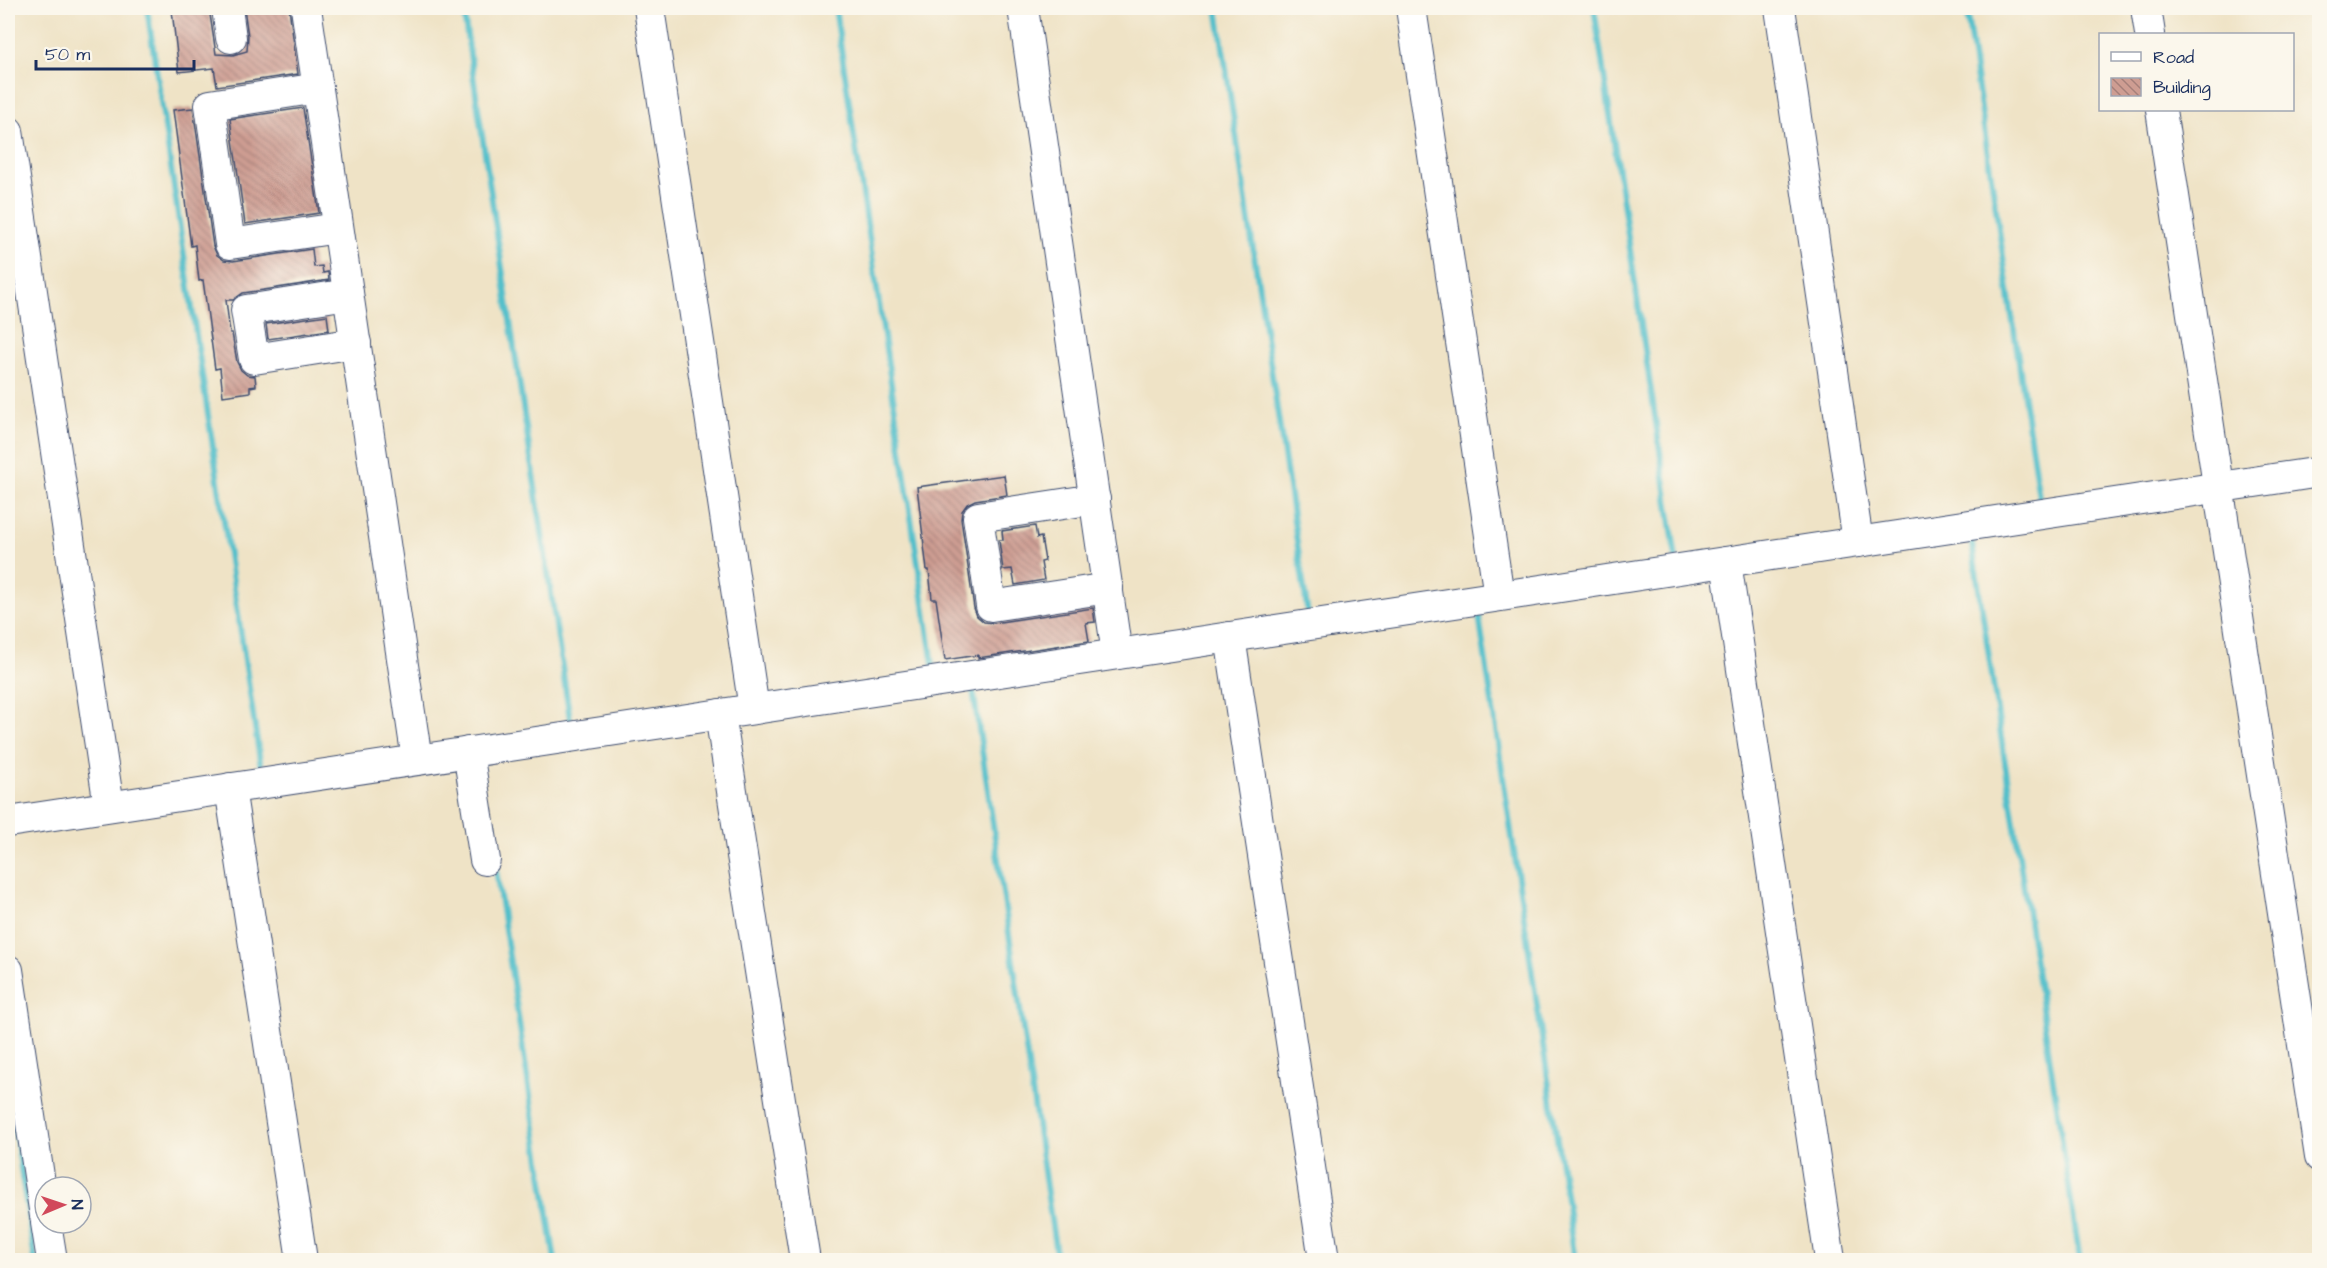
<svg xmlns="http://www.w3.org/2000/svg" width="2327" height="1268" font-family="'Architects Daughter',sans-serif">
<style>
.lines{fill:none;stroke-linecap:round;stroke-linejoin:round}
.stream{stroke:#52bfca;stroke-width:6}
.building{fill:url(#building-back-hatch)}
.minor-casing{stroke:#3b4a6e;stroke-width:32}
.minor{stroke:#fff;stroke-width:30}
</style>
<defs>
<pattern id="building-back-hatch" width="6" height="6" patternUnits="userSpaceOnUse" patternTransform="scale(1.5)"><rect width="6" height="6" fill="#ce9d92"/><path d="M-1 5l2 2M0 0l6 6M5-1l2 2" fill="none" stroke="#a6807a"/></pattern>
</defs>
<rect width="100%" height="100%" fill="#fbf7ec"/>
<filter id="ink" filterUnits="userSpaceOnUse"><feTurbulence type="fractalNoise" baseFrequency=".0167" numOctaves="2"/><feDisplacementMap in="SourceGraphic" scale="12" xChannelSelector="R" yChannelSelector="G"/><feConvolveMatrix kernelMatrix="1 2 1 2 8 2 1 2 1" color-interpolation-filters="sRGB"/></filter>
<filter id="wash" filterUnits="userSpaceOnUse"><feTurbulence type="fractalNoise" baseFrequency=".008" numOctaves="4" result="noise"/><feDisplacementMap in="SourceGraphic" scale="24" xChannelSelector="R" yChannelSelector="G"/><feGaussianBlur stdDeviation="1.35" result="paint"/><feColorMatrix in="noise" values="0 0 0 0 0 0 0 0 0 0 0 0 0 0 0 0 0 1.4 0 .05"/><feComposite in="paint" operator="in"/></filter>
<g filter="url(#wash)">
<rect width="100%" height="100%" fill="#efe3c6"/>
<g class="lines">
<g class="stream">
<path d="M 147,8 L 262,774"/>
<path d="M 463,8 L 571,726"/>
<path d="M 835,8 L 934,671"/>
<path d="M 1217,8 L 1308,615"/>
<path d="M 1594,8 L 1676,558"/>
<path d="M 1966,8 L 2040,504"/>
<path d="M 1971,537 L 2080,1260"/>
<path d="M 1479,616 L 1575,1260"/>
<path d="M 973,689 L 1057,1260"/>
<path d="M 495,863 L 555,1260"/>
<path d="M 8,1084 L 35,1260"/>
</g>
</g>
<g id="blocks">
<g class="building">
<path d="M 195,8 L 209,8 L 216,54 L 233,55 L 247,51 L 248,36 L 244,8 L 289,8 L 298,74 L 217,86 L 214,68 L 179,72 L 172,10 Z"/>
<path d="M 193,108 L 213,246 L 217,255 L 224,260 L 233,261 L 312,249 L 314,267 L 322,266 L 323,273 L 328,272 L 329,280 L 243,293 L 233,300 L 226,300 L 230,333 L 232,333 L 237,362 L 241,370 L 247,375 L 255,376 L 256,386 L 250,387 L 250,392 L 223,396 L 220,368 L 215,369 L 203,280 L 199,281 L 195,245 L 191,246 L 173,110 Z"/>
<path d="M 303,108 L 319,213 L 245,224 L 230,119 Z"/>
<path d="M 327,315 L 329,330 L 268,339 L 266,324 Z"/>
<path d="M 1004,475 L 1007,495 L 975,500 L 967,504 L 962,511 L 961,519 L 974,608 L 977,616 L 984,622 L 994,623 L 1093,608 L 1095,622 L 1086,623 L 1089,641 L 978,658 L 978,655 L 945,660 L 936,599 L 932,599 L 929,570 L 927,570 L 917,487 Z"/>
<path d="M 1035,526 L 1037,538 L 1041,537 L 1045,561 L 1041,562 L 1044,580 L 1015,585 L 1012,569 L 1003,570 L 999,540 L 1003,540 L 1002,531 Z"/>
</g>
</g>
</g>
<g filter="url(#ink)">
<use href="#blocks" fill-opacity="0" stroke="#3b4a6e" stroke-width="1.5"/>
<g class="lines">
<g class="minor-casing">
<g id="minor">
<path d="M 227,8 L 231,38"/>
<path d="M 306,8 L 417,760"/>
<path d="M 649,8 L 754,709"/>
<path d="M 1023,8 L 1117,654"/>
<path d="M 1411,8 L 1499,596"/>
<path d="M 1780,8 L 1858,542"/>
<path d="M 2146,8 L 2150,34"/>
<path d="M 318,88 L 210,105 L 230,244 L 338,228"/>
<path d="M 2161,110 L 2320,1157"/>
<path d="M 8,131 L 109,806"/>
<path d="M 348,294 L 246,310 L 254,359 L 356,343"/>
<path d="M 1095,499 L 978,517 L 991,606 L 1108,588"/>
<path d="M 1726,562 L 1830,1260"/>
<path d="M 1230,637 L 1324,1260"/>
<path d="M 720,714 L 805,1260"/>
<path d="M 468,752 L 485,860"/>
<path d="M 230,788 L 302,1260"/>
<path d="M 8,822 L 2320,472"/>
<path d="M 8,970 L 45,1216"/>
<path d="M 46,1223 L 52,1260"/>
</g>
</g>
<use href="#minor" class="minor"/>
</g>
</g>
<rect width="2327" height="1268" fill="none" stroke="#fbf7ec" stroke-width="30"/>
<rect x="2099" y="33" width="195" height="78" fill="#fbf7ec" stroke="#a1a7b3" stroke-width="1.5"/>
<rect x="2111" y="52" width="30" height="9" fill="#ffffff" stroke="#a1a7b3" stroke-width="1.5"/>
<text x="2153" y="63" font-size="18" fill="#1b2f5e">Road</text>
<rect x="2111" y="78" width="30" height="18" fill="url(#building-back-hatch)" stroke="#a1a7b3" stroke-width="1.5"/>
<text x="2153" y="93" font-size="18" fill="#1b2f5e">Building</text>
<g transform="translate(63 1205) rotate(88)"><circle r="28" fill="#fbf7ec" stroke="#a1a7b3" stroke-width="1.5"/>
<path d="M0-4.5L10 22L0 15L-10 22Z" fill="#d1495b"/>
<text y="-9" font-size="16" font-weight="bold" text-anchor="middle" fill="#1b2f5e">N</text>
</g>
<path d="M36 60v9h158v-9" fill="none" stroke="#1b2f5e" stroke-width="3"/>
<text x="45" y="60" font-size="18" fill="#1b2f5e" stroke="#fbf7ec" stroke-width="4.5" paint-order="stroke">50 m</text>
</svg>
